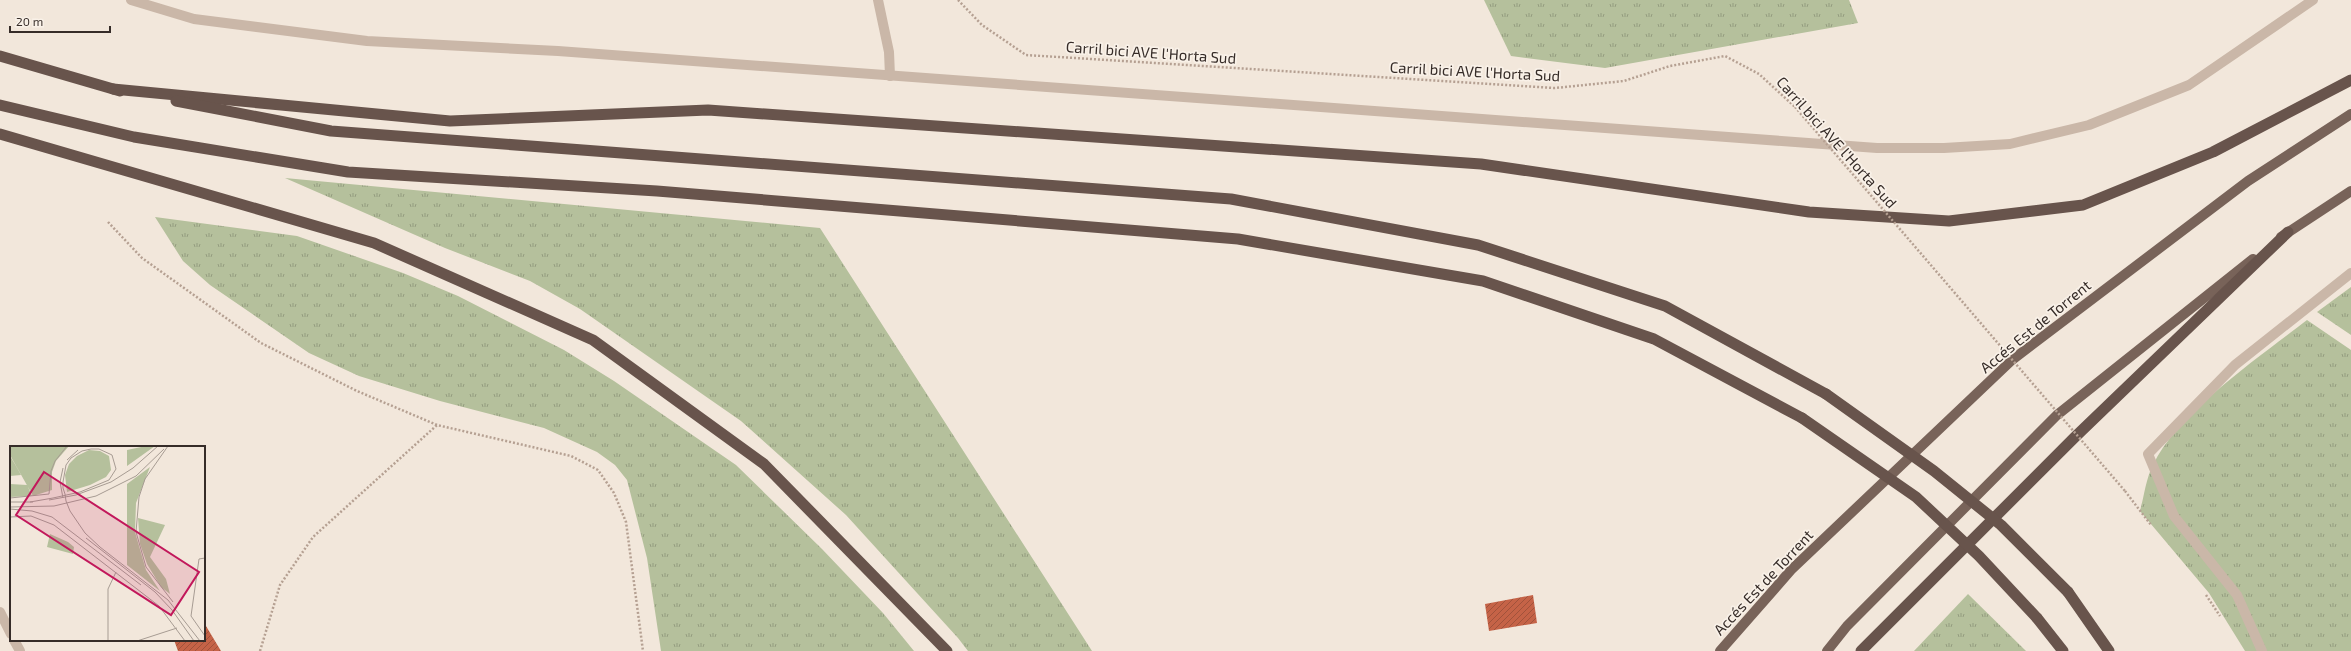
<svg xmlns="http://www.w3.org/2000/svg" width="2351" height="651" font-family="'Exo 2',sans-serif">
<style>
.grass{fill:url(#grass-tufts)}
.building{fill:url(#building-hatch)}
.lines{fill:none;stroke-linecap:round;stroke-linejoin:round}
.path{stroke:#b5a092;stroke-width:2.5;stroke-dasharray:2 2;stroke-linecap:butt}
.service{stroke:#cab7a8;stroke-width:10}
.minor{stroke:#cab7a8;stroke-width:10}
.primary{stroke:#786359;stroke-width:10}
.trunk{stroke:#68544c;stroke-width:11}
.path-bridge{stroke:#b5a092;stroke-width:2.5;stroke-dasharray:2 2;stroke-linecap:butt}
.trunk-bridge{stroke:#68544c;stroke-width:11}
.labels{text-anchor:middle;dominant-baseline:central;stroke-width:3.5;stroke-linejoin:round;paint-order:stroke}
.street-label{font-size:15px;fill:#362c28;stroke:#f9f1e8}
.inset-road{fill:none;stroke:#a79c93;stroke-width:1}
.view{fill:#c2185b;fill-opacity:0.15;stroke:#c2185b;stroke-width:2}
.inset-edge{fill:none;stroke:#362c28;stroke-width:2}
</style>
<defs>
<pattern id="grass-tufts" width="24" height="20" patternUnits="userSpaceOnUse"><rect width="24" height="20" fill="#b5c09c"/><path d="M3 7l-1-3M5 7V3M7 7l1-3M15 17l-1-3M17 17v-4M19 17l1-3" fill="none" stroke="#949c7f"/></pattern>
<pattern id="building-hatch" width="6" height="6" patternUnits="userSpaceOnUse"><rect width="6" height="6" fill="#c56347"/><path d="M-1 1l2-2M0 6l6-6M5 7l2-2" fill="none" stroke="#a1523b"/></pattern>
</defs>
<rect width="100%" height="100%" fill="#f2e7db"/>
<g class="grass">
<path d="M 1484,0 L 1849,0 L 1858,23 L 1605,68 L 1511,56 Z"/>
<path d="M 285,178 L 820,228 L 1092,651 L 968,651 L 958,638 L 846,515 L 741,421 L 580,309 L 530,281 L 445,248 Z"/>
<path d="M 155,217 L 297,236 L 403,273 L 458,296 L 564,350 L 614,381 L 736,465 L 822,549 L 883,613 L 914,651 L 661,651 L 647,558 L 627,480 L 615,465 L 597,452 L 544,428 L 440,401 L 359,376 L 309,353 L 210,285 L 183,261 Z"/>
<path d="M 2351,287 L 2351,335 L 2317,312 Z"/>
<path d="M 2307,320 L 2351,350 L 2351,651 L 2245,651 L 2209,593 L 2140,511 C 2144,497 2146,478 2153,465 C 2178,412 2261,356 2307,320 Z"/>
<path d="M 1968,594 L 2026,651 L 1914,651 Z"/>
</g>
<g class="building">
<path d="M 1533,595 L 1537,623 L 1489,631 L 1485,604 Z"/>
<path d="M 206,626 L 221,651 L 178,651 L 174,640 L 204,640 L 204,627 Z"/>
</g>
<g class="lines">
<g class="path">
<path d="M 958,0 L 982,25 L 1026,55 L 1555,88 L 1624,81 L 1670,66 L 1725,56 L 1759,74 L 1795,107"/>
<path d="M 108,222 L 142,258 L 261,343 L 357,391 L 437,425 L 571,456 L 598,470 L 614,493 L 626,522 L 643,651"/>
<path d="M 2125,491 L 2151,525"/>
<path d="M 2206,595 L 2220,616"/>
<path d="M 260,651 L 280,585 L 313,537 L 437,425"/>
</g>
<g class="service">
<path d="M 878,0 L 889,52 L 890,76"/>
<path d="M 0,612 L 11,634"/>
<path d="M 14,640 L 20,651"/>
</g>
<g class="minor">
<path d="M 131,0 L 194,19 L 367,41 L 558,51 L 1877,148 L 1944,148 L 2010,144 L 2089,125 L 2189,85 L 2313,0"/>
<path d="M 2262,651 L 2237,595 L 2174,516 L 2148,454 L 2235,365 L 2351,273"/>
</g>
<g class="primary">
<path d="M 2281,237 L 2351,191"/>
<path d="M 1720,651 L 1791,570 L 2012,360 L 2248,181 L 2351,114"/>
<path d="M 1827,651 L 1847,626 L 2057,415 L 2253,259"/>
</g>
<g class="trunk">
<path d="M 0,56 L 120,91"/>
<path d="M 113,89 L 450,121 L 708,110 L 1481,164 L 1809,212 L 1949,221 L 2083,205 L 2213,152 L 2351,80"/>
<path d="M 176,101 L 331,131 L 1231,199 L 1478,245 L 1665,306 L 1826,394"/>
<path d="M 0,105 L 134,137 L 348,172 L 657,191 L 1238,239 L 1483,281 L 1654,339 L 1802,418"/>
<path d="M 0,134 L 374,243 L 593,340 L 764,464 L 947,651"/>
<path d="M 2068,592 L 2109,651"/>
<path d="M 2037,618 L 2063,651"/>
<path d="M 1861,651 L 2075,437 L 2288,232"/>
</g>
<path class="path-bridge" d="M 1795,107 L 2125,491"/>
<g class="trunk-bridge">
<path d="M 1826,394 L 1934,471 L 2001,525 L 2068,592"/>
<path d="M 1802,418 L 1916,497 L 1979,556 L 2037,618"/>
</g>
</g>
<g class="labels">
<g class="street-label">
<text transform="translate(1151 52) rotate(4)">Carril bici AVE l'Horta Sud</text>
<text transform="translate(1475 71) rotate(3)">Carril bici AVE l'Horta Sud</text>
<text transform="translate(1837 142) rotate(48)">Carril bici AVE l'Horta Sud</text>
<text transform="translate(2035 326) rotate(-39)">Accés Est de Torrent</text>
<text transform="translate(1763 582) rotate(-47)">Accés Est de Torrent</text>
</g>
</g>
<g transform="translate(10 446)">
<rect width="195" height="195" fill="#f2e7db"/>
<path d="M 0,0 L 59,0 L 46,15 L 42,26 L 42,44 L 23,50 L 0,9 ZM 136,0 L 145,0 L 117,20 L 117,4 ZM 79,4 L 90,5 L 99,10 L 101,24 L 96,31 L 80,39 L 57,46 L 55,29 L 59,18 L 67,10 ZM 0,10 L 6,20 L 11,29 L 0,30 ZM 140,21 L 126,57 L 125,86 L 136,124 L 150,145 L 117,119 L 117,38 ZM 0,38 L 17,39 L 22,50 L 0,51 ZM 128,72 L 155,79 L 140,111 L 156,133 L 160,148 L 151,141 L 137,118 L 130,98 ZM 40,88 L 58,96 L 64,101 L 63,108 L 37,101 Z" fill="#b5c09c"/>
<path class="inset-road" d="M 93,0 L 128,0M 158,0 L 135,33 L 129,51 L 126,86 L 136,121 L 163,156M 57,14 L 68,4M 53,22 L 50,36 L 53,52M 0,52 L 39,48 L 41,25 L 45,15 L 57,0M 39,54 L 66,49 L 101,36 L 123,22 L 148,0M 0,56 L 23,56M 20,56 L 43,52 L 70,46 L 99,34 L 106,23 L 102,9 L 89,3 L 81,3 L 72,5 L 61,12 L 56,19 L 53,36 L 53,42 L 55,48 L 56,55 L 60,65 L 75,87 L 90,101 L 158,154 L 190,195M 0,61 L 44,60 L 86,50 L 126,30 L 154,3M 0,63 L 22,65 L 42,71 L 131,139M 0,71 L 21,70 L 44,79 L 149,160 L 175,195M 76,92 L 145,146 L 162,164 L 184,195M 195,112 L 189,113 L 181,170 L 195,190M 98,195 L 98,143 L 106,126M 127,195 L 167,182"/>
<path class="view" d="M 34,26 L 189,126 L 161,169 L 6,69 Z"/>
<rect width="195" height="195" class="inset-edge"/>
</g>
<path d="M10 26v6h100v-6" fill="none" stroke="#362c28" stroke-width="2"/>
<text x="16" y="26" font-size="12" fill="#362c28" stroke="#f9f1e8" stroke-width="3" paint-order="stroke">20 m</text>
</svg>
